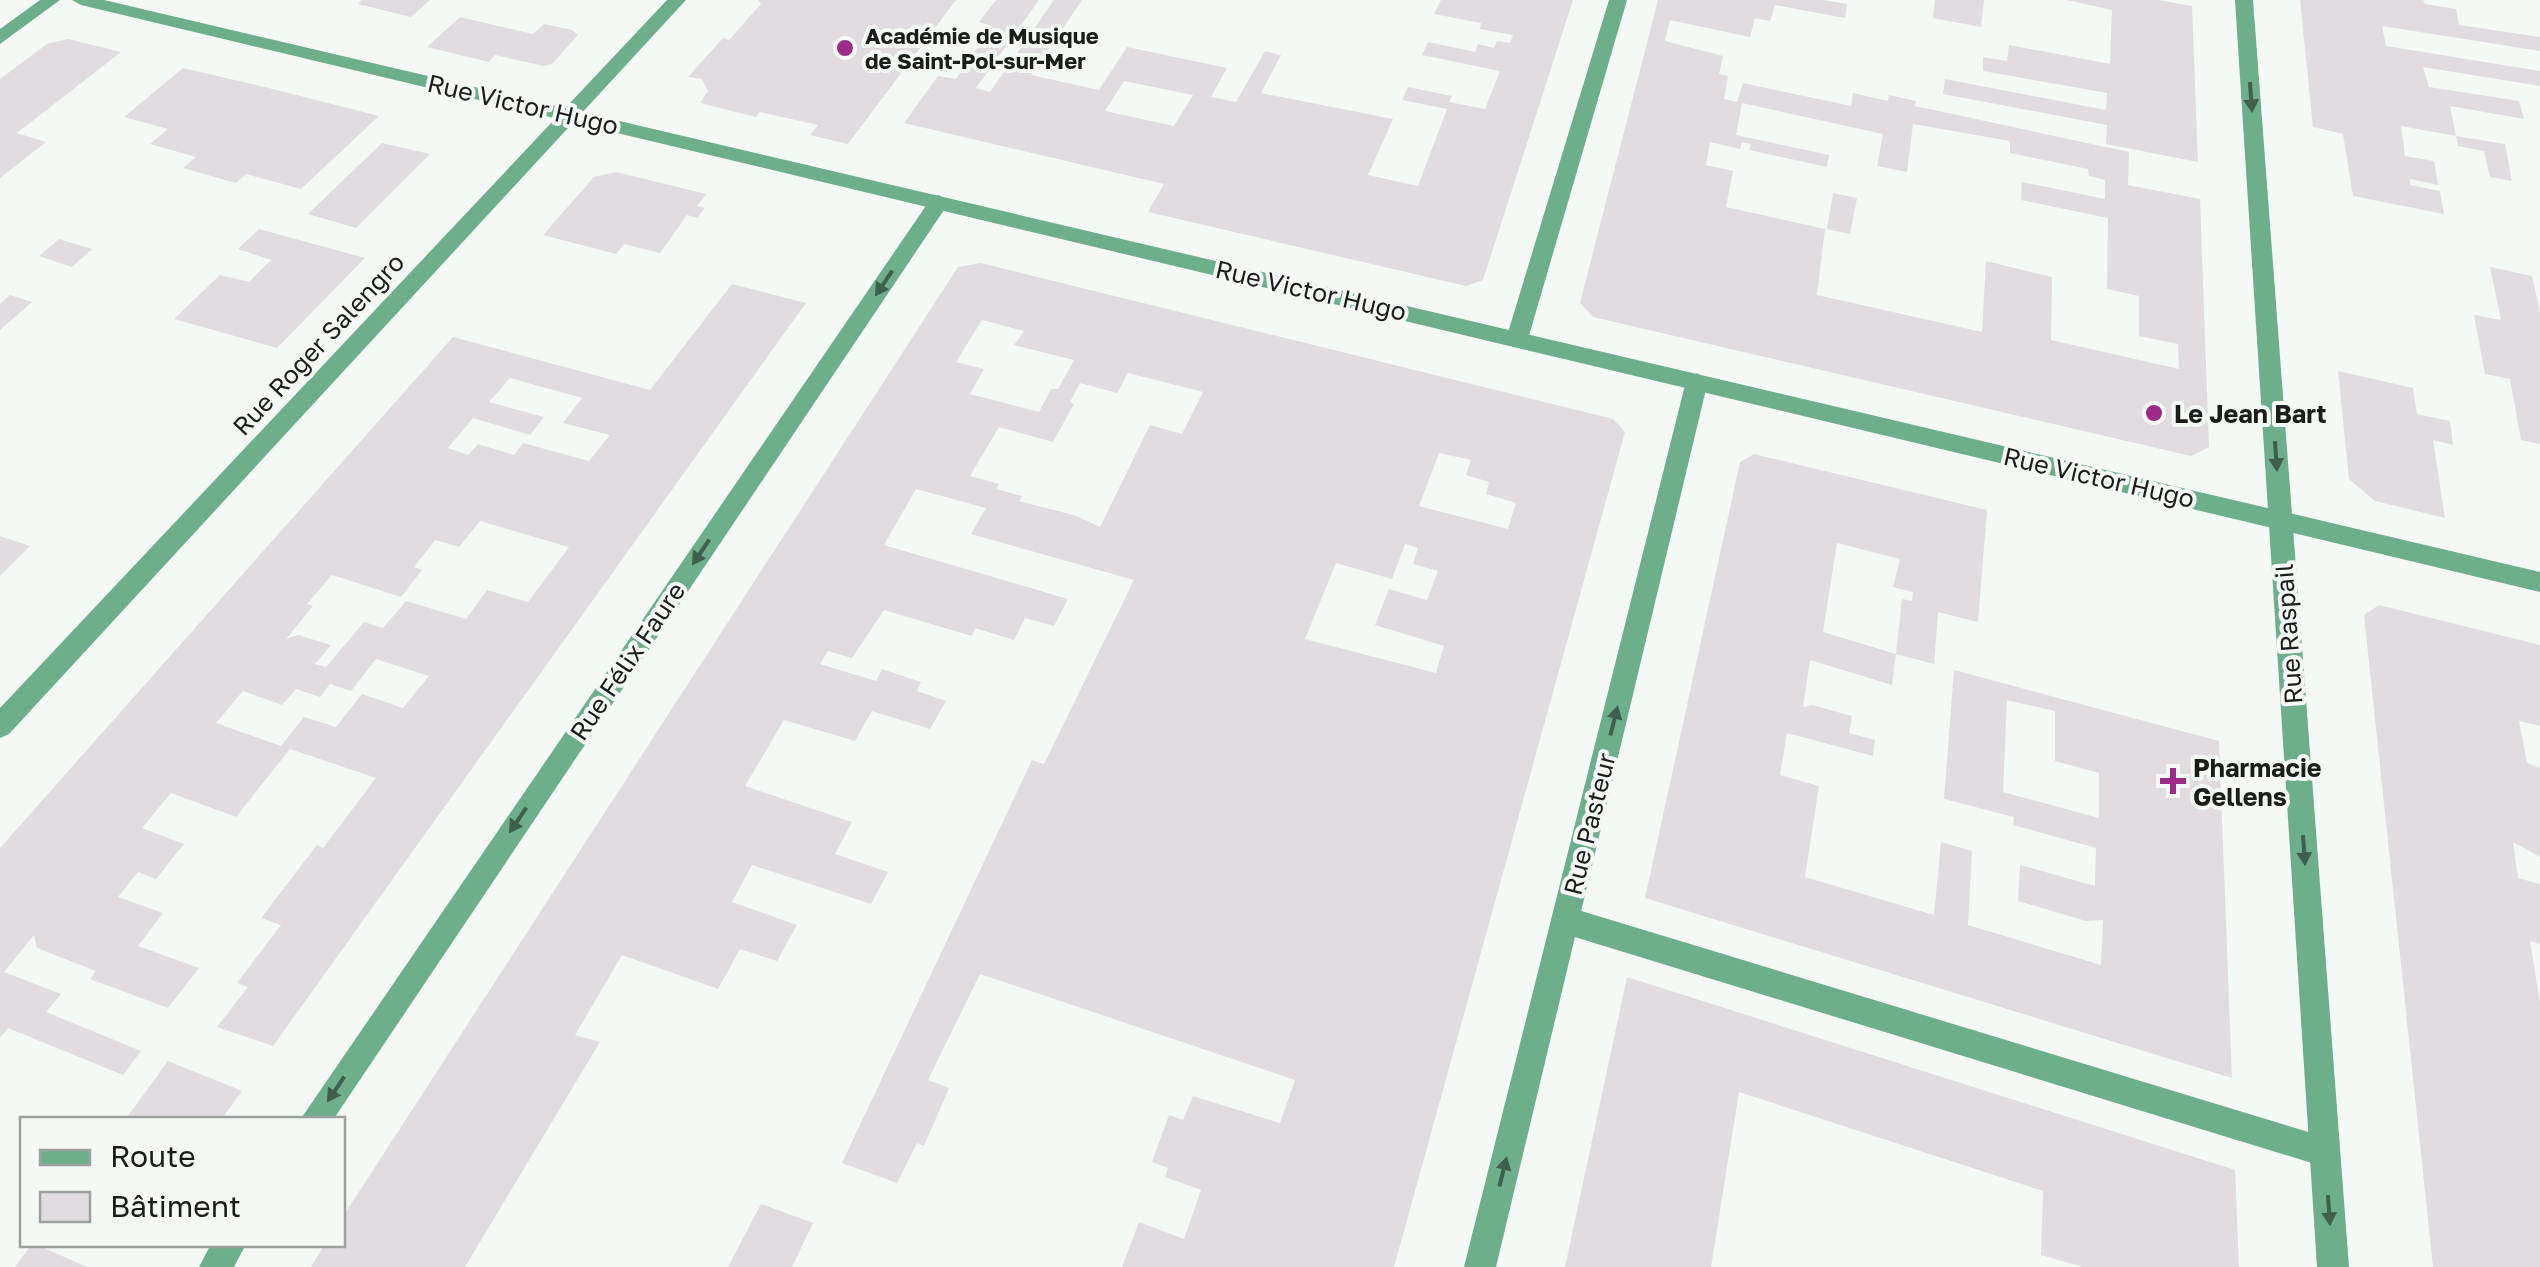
<svg xmlns="http://www.w3.org/2000/svg" width="2540" height="1267" font-family="'Golos Text',sans-serif">
<style>
.building{fill:#e1dce0;fill-rule:evenodd}
.lines{fill:none;stroke-linecap:round;stroke-linejoin:round}
.service{fill:#6eaf8b;fill-rule:evenodd}
.minor{fill:#6eaf8b;fill-rule:evenodd}
.tertiary{fill:#6eaf8b;fill-rule:evenodd}
.oneway{fill:#405f4d}
.poi-dot{fill:#9b2a88;stroke:#f4f9f6;stroke-width:4}
.labels{text-anchor:middle;dominant-baseline:central;stroke-width:8;stroke-linejoin:round;paint-order:stroke}
.far-poi-label{font-size:22px;font-weight:bold;fill:#1b1d1b;stroke:#f4f9f6;text-anchor:start}
.street-label{font-size:25px;fill:#1b1d1b;stroke:#f4f9f6}
.poi-label{font-size:25px;font-weight:bold;fill:#1b1d1b;stroke:#f4f9f6;text-anchor:start}
</style>
<rect width="100%" height="100%" fill="#f4f9f6"/>
<g class="building">
<path d="M 362,0 L 430,0 L 411,17 L 358,4 Z"/>
<path d="M 758,0 L 956,0 L 848,144 L 810,135 L 818,125 L 760,112 L 756,117 L 700,103 L 708,91 L 702,79 L 688,77 L 723,38 L 729,40 L 761,4 Z"/>
<path d="M 996,0 L 1039,0 L 976,88 L 990,92 L 1054,0 L 1082,0 L 1031,75 L 1099,90 L 1127,47 L 1227,68 L 1211,97 L 1236,102 L 1265,51 L 1281,55 L 1261,93 L 1393,119 L 1368,175 L 1418,186 L 1447,109 L 1402,100 L 1408,87 L 1452,96 L 1449,102 L 1485,109 L 1500,71 L 1422,55 L 1428,42 L 1475,52 L 1478,44 L 1494,48 L 1497,41 L 1510,43 L 1513,35 L 1480,29 L 1481,23 L 1434,14 L 1441,0 L 1573,0 L 1483,280 L 1466,286 L 1148,212 L 1164,184 L 904,123 L 938,76 L 956,79 L 992,26 L 979,22 ZM 1124,81 L 1193,95 L 1174,126 L 1105,111 Z"/>
<path d="M 1658,0 L 1823,0 L 1847,4 L 1845,18 L 1775,5 L 1770,21 L 1755,18 L 1750,37 L 1670,20 L 1665,41 L 1723,56 L 1719,74 L 1728,76 L 1724,99 L 1737,102 L 1743,83 L 1851,106 L 1853,93 L 1888,101 L 1889,95 L 1916,101 L 1915,106 L 2129,152 L 2128,185 L 2200,199 L 2209,447 L 2191,456 L 1593,317 L 1580,303 ZM 1742,103 L 1883,134 L 1877,166 L 1907,172 L 1913,124 L 2010,141 L 2010,153 L 2088,169 L 2089,176 L 2105,180 L 2105,199 L 2022,182 L 2021,200 L 2108,218 L 2107,289 L 2139,296 L 2139,336 L 2178,344 L 2179,369 L 2051,340 L 2052,277 L 1986,261 L 1982,332 L 1817,295 L 1825,229 L 1726,207 L 1733,171 L 1706,165 L 1710,142 L 1740,149 L 1742,142 L 1751,144 L 1749,150 L 1827,167 L 1829,155 L 1736,135 Z"/>
<path d="M 1935,0 L 1984,0 L 1981,27 L 1933,18 Z"/>
<path d="M 2067,0 L 2158,0 L 2192,6 L 2198,162 L 2106,144 L 2107,125 L 1943,94 L 1945,79 L 2106,110 L 2107,93 L 1983,71 L 1983,57 L 2007,61 L 2009,45 L 2110,64 L 2112,10 Z"/>
<path d="M 2300,0 L 2423,0 L 2425,4 L 2456,9 L 2459,25 L 2540,37 L 2540,51 L 2382,26 L 2386,46 L 2540,71 L 2540,86 L 2423,67 L 2429,87 L 2519,101 L 2524,119 L 2450,106 L 2456,136 L 2401,126 L 2405,156 L 2434,161 L 2438,185 L 2410,179 L 2410,185 L 2440,191 L 2444,214 L 2353,196 L 2343,134 L 2313,127 Z"/>
<path d="M 460,17 L 533,34 L 544,24 L 572,30 L 578,35 L 552,64 L 544,66 L 495,55 L 489,62 L 427,47 Z"/>
<path d="M 68,39 L 121,52 L 17,133 L 46,142 L 0,178 L 0,79 L 47,44 Z"/>
<path d="M 183,68 L 273,89 L 379,116 L 301,189 L 246,174 L 236,183 L 183,168 L 196,157 L 150,144 L 168,129 L 124,117 Z"/>
<path d="M 2456,136 L 2505,144 L 2512,181 L 2490,177 L 2484,151 L 2458,146 Z"/>
<path d="M 382,143 L 430,154 L 356,228 L 308,214 Z"/>
<path d="M 616,172 L 706,194 L 697,206 L 705,208 L 697,218 L 687,215 L 660,253 L 624,244 L 616,254 L 543,235 L 594,177 Z"/>
<path d="M 1833,193 L 1857,198 L 1850,234 L 1827,229 Z"/>
<path d="M 259,229 L 365,258 L 277,348 L 174,319 L 220,275 L 249,282 L 271,260 L 238,249 Z"/>
<path d="M 59,239 L 92,249 L 72,267 L 39,256 Z"/>
<path d="M 981,263 L 1613,419 L 1625,432 L 1394,1267 L 1122,1267 L 1139,1222 L 1184,1239 L 1201,1190 L 1165,1177 L 1168,1168 L 1152,1162 L 1169,1115 L 1183,1120 L 1193,1096 L 1280,1123 L 1295,1080 L 980,974 L 928,1080 L 949,1088 L 924,1146 L 917,1143 L 897,1183 L 842,1163 L 1032,760 L 1044,764 L 1134,580 L 971,534 L 986,508 L 916,489 L 884,545 L 1068,599 L 1054,626 L 1025,618 L 1014,640 L 975,628 L 972,636 L 884,610 L 852,658 L 828,651 L 820,664 L 876,681 L 882,669 L 921,682 L 917,691 L 946,701 L 930,729 L 872,711 L 855,741 L 784,720 L 745,786 L 852,822 L 835,854 L 888,872 L 871,904 L 752,865 L 732,902 L 797,925 L 777,961 L 740,949 L 718,989 L 622,955 L 575,1035 L 600,1042 L 465,1267 L 311,1267 L 325,1244 L 342,1244 L 342,1218 L 958,267 ZM 982,320 L 1024,331 L 1014,345 L 1074,360 L 1058,389 L 1051,389 L 1039,412 L 970,394 L 984,369 L 956,362 ZM 1128,373 L 1203,392 L 1182,434 L 1150,425 L 1100,527 L 1077,516 L 1019,501 L 1022,496 L 996,489 L 999,484 L 970,476 L 999,427 L 1053,442 L 1074,404 L 1070,402 L 1080,383 L 1117,393 ZM 1439,453 L 1471,460 L 1466,475 L 1489,482 L 1486,494 L 1516,503 L 1508,529 L 1419,506 ZM 1405,544 L 1418,548 L 1413,564 L 1438,571 L 1427,600 L 1389,589 L 1375,625 L 1444,646 L 1436,673 L 1305,639 L 1336,563 L 1392,579 Z"/>
<path d="M 2490,267 L 2532,276 L 2540,312 L 2540,444 L 2521,440 L 2510,379 L 2485,374 L 2474,315 L 2501,320 Z"/>
<path d="M 732,284 L 806,303 L 273,1046 L 217,1027 L 248,987 L 237,983 L 281,925 L 261,918 L 317,845 L 323,848 L 376,778 L 290,749 L 236,817 L 171,793 L 142,828 L 184,844 L 156,879 L 138,872 L 118,897 L 163,913 L 138,946 L 199,968 L 168,1008 L 90,979 L 96,971 L 37,948 L 34,935 L 4,972 L 61,994 L 46,1012 L 141,1051 L 123,1075 L 8,1028 L 0,1038 L 0,848 L 453,337 L 650,390 ZM 510,378 L 582,398 L 563,423 L 610,435 L 589,461 L 523,443 L 514,455 L 478,444 L 468,455 L 448,448 L 473,418 L 530,435 L 544,417 L 489,402 ZM 480,521 L 569,547 L 528,602 L 487,590 L 466,619 L 406,601 L 383,628 L 364,622 L 326,667 L 315,664 L 331,645 L 298,635 L 286,639 L 313,606 L 307,604 L 332,575 L 401,597 L 422,570 L 414,567 L 435,540 L 459,547 ZM 376,659 L 429,676 L 403,708 L 362,694 L 336,727 L 304,717 L 281,746 L 216,723 L 243,691 L 282,705 L 296,689 L 320,697 L 330,684 L 351,691 Z"/>
<path d="M 10,295 L 32,302 L 0,330 L 0,304 Z"/>
<path d="M 2338,371 L 2413,388 L 2417,414 L 2450,421 L 2453,445 L 2433,440 L 2445,518 L 2375,501 L 2349,479 Z"/>
<path d="M 1754,454 L 1987,510 L 1978,622 L 1938,612 L 1934,664 L 1896,654 L 1902,599 L 1912,601 L 1913,592 L 1893,587 L 1900,559 L 1837,543 L 1823,632 L 1896,654 L 1892,685 L 1810,660 L 1803,707 L 1812,705 L 1852,716 L 1849,733 L 1875,740 L 1873,756 L 1787,733 L 1780,775 L 1819,786 L 1805,877 L 1934,915 L 1941,842 L 1972,851 L 1968,925 L 2101,965 L 2103,920 L 2086,921 L 2018,901 L 2020,865 L 2095,886 L 2096,848 L 2013,825 L 2014,817 L 1944,799 L 1954,670 L 2219,741 L 2232,1078 L 1645,898 L 1740,462 ZM 2007,700 L 2055,711 L 2055,761 L 2099,773 L 2099,818 L 2003,792 Z"/>
<path d="M 0,536 L 30,546 L 0,576 Z"/>
<path d="M 2379,605 L 2540,645 L 2540,726 L 2519,721 L 2527,763 L 2540,768 L 2540,857 L 2513,842 L 2518,878 L 2540,884 L 2540,944 L 2530,941 L 2540,1002 L 2540,1267 L 2433,1267 L 2364,615 Z"/>
<path d="M 1627,977 L 2235,1170 L 2239,1267 L 2083,1267 L 2041,1255 L 2043,1191 L 1739,1092 L 1711,1267 L 1565,1267 Z"/>
<path d="M 168,1061 L 242,1091 L 221,1120 L 125,1120 Z"/>
<path d="M 761,1204 L 813,1223 L 792,1267 L 728,1267 Z"/>
<path d="M 32,1244 L 35,1244 L 87,1267 L 15,1267 Z"/>
</g>
<g class="lines">
<path class="service" d="M 1565,906 L 2325,1137 L 2336,1141 L 2340,1152 L 2336,1163 L 2325,1167 L 1565,934 L 1555,930 L 1551,920 L 1555,910 Z"/>
<g class="minor">
<path d="M 40,0 L 60,0 L 0,44 L 0,29 Z"/>
<path d="M 667,0 L 686,0 L 9,734 L 0,738 L 0,708 Z"/>
<path d="M 1609,0 L 1627,0 L 1528,339 L 1517,347 L 1506,339 Z"/>
<path d="M 2235,0 L 2253,0 L 2349,1267 L 2317,1267 Z"/>
<path d="M 939,195 L 949,202 L 946,207 L 333,1120 L 300,1120 L 932,197 Z"/>
<path d="M 1697,373 L 1708,381 L 1496,1267 L 1464,1267 L 1686,381 Z"/>
<path d="M 211,1244 L 246,1244 L 234,1267 L 199,1267 Z"/>
</g>
<path class="tertiary" d="M 72,0 L 104,0 L 2540,572 L 2540,592 L 81,5 Z"/>
</g>
<defs><path id="oneway-solid" d="M-6-.8H1V-3.2L6.5 0L1 3.2V.8H-6Z" transform="scale(2.5)"/></defs>
<g class="oneway">
<use href="#oneway-solid" transform="translate(2251 97) rotate(86)"/>
<use href="#oneway-solid" transform="translate(884 283) rotate(124)"/>
<use href="#oneway-solid" transform="translate(2276 456) rotate(86)"/>
<use href="#oneway-solid" transform="translate(701 552) rotate(124)"/>
<use href="#oneway-solid" transform="translate(1614 721) rotate(-76)"/>
<use href="#oneway-solid" transform="translate(518 820) rotate(124)"/>
<use href="#oneway-solid" transform="translate(2304 850) rotate(86)"/>
<use href="#oneway-solid" transform="translate(336 1089) rotate(124)"/>
<use href="#oneway-solid" transform="translate(1503 1172) rotate(-76)"/>
<use href="#oneway-solid" transform="translate(2329 1210) rotate(86)"/>
</g>
<g class="poi-dot">
<circle cx="845" cy="48" r="10"/>
<circle cx="2154" cy="413" r="10"/>
<path d="M2168 766h10v10h10v10h-10v10h-10v-10h-10v-10h10z"/>
</g>
<g class="labels">
<g class="far-poi-label">
<text x="865" y="35">Académie de Musique<tspan x="865" dy="25">de Saint-Pol-sur-Mer</tspan></text>
</g>
<g class="street-label">
<text transform="translate(523 104) rotate(13)">Rue Victor Hugo</text>
<text transform="translate(1311 290) rotate(13)">Rue Victor Hugo</text>
<text transform="translate(318 344) rotate(-47)">Rue Roger Salengro</text>
<text transform="translate(2099 477) rotate(13)">Rue Victor Hugo</text>
<text transform="translate(2288 634) rotate(-94)">Rue Raspail</text>
<text transform="translate(627 661) rotate(-56)">Rue Félix Faure</text>
<text transform="translate(1589 824) rotate(-76)">Rue Pasteur</text>
</g>
<g class="poi-label">
<text x="2174" y="413">Le Jean Bart</text>
<text x="2193" y="767">Pharmacie<tspan x="2193" dy="29">Gellens</tspan></text>
</g>
</g>
<rect x="20" y="1117" width="325" height="130" fill="#f4f9f6" stroke="#9da19e" stroke-width="2.5"/>
<rect x="40" y="1150" width="50" height="15" fill="#6eaf8b" stroke="#9da19e" stroke-width="2.5"/>
<text x="110" y="1167" font-size="30" fill="#1b1d1b">Route</text>
<rect x="40" y="1192" width="50" height="30" fill="#e1dce0" stroke="#9da19e" stroke-width="2.5"/>
<text x="110" y="1217" font-size="30" fill="#1b1d1b">Bâtiment</text>
</svg>
